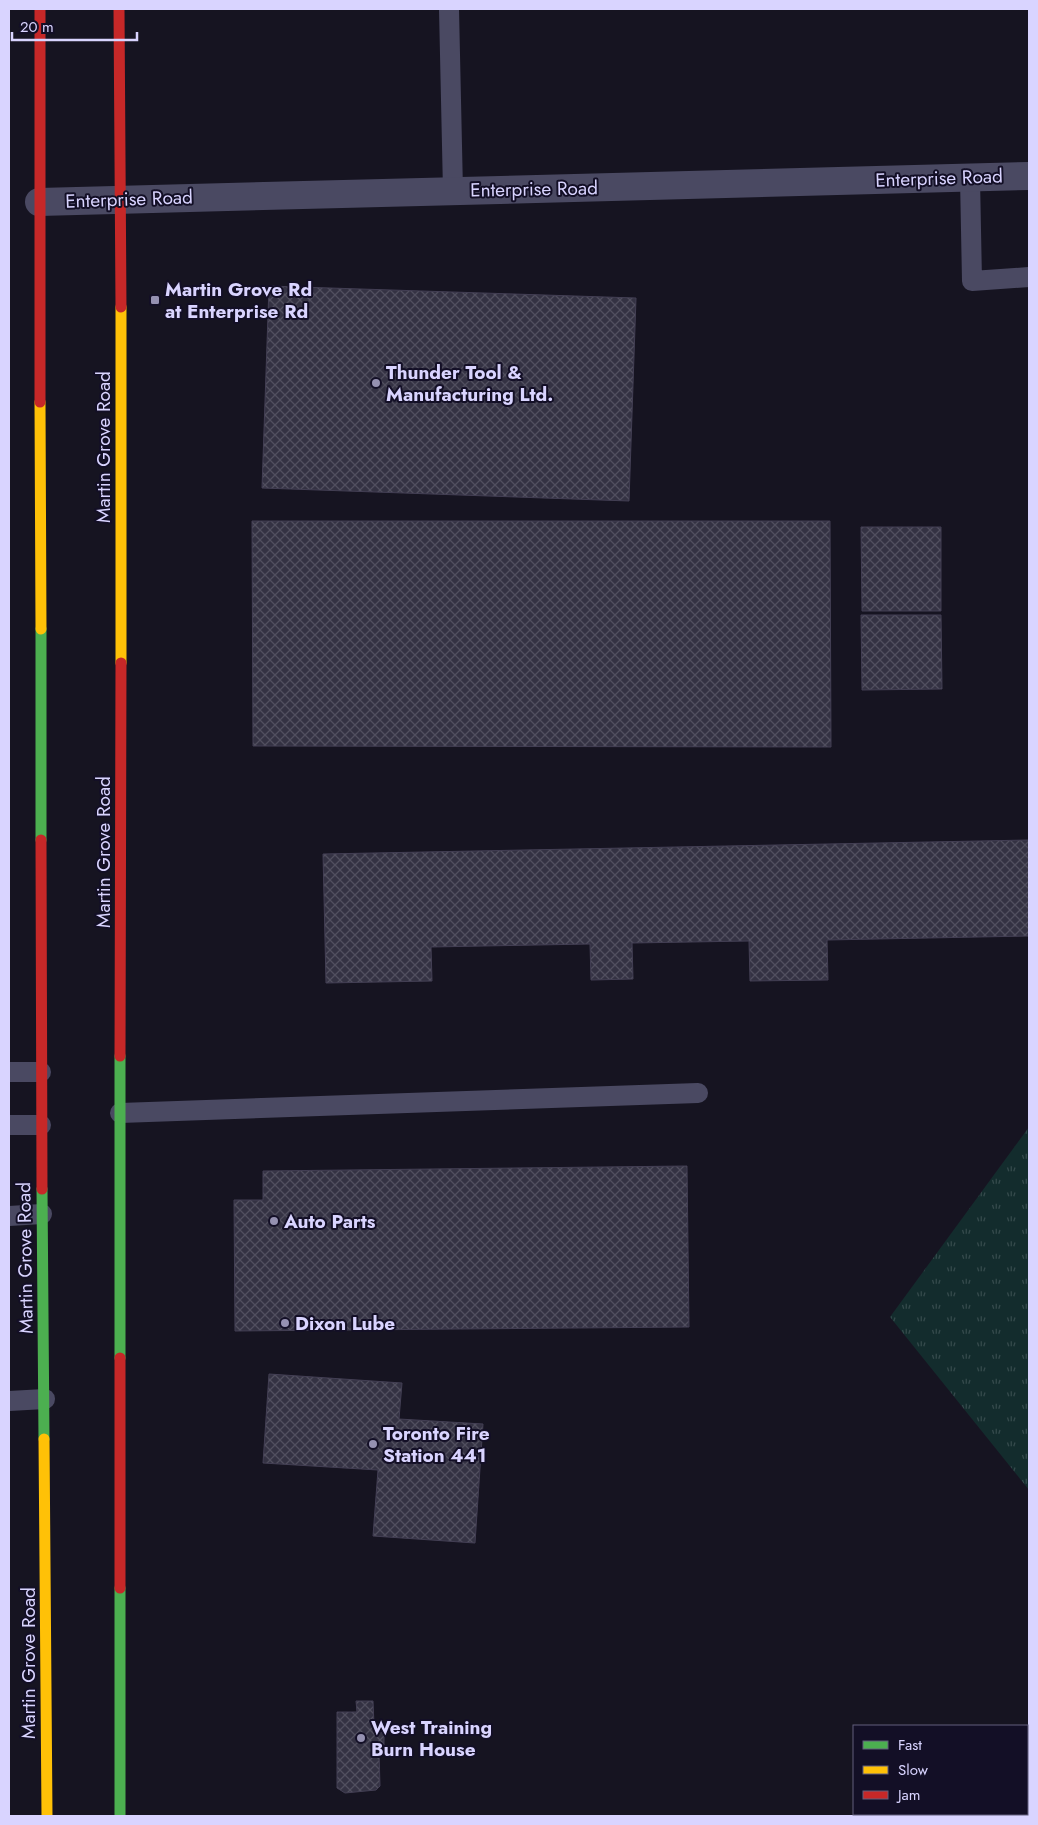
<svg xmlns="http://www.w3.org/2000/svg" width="1038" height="1825" font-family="Jost,sans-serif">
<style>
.grass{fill:url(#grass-tufts)}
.building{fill:url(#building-cross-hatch);stroke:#433f54}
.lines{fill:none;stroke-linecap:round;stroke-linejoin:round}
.lane{stroke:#4a4962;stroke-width:20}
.street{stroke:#4a4962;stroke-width:28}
.fast{stroke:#4caf50;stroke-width:11}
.slow{stroke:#ffc107;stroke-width:11}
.jam{stroke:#c62828;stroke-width:11}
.poi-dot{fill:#9591b1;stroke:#130f26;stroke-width:2}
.labels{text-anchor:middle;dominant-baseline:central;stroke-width:4;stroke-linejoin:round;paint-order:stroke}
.street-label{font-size:19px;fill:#d9d4ff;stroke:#130f26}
.poi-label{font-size:19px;font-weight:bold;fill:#d9d4ff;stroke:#130f26;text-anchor:start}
</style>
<defs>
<pattern id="grass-tufts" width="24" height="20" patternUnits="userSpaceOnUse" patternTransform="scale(1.25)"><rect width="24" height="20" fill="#132c2d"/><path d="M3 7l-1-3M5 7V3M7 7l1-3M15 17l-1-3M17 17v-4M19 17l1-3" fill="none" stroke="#354a4c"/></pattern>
<pattern id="building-cross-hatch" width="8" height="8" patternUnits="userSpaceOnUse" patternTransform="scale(1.25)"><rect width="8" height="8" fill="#343243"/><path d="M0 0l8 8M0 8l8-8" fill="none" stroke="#514f5f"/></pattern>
</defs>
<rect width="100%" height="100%" fill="#161421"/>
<path class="grass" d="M 1029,1127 L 1029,1490 L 890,1317 Z"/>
<g class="building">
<path d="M 269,286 L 636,298 L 629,501 L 262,488 Z"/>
<path d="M 252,521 L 830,521 L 831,747 L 253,746 Z"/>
<path d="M 861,527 L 941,527 L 941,611 L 862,611 Z"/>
<path d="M 861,615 L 941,615 L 942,689 L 862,690 Z"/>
<path d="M 1029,840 L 1029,936 L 827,940 L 828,980 L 750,981 L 749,941 L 632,943 L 633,979 L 591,980 L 590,944 L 431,947 L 432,981 L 326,983 L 323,854 Z"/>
<path d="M 687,1166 L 689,1327 L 235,1331 L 234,1200 L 263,1200 L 263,1171 Z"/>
<path d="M 269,1374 L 402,1383 L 399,1419 L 483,1424 L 475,1543 L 373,1536 L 378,1470 L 263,1463 Z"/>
<path d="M 356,1701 L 373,1701 L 374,1725 L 384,1725 L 384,1751 L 379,1751 L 380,1786 L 376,1790 L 345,1793 L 337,1788 L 337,1712 L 357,1712 Z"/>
</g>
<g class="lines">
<g class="lane">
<path d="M 449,9 L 453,191"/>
<path d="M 970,178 L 972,281 L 1029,277"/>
<path d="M 9,1072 L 41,1072"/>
<path d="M 120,1113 L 698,1093"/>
<path d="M 9,1125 L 41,1125"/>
<path d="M 9,1216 L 42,1214"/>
<path d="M 9,1401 L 45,1399"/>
</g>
<path class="street" d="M 39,202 L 1029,176"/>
<g class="fast">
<path d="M 41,629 L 41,840"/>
<path d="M 42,1189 L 44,1439"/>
<path d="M 120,1358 L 120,1056"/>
<path d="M 120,1816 L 120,1588"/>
</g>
<g class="slow">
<path d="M 40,402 L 41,629"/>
<path d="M 121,663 L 121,307"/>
<path d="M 44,1439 L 47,1816"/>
</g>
<g class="jam">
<path d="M 40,9 L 40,402"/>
<path d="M 119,9 L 121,307"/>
<path d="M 41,840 L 42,1189"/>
<path d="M 120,1056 L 121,663"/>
<path d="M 120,1588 L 120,1358"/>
</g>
</g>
<g class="poi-dot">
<rect x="150" y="295" width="10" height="10" rx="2.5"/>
<circle cx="376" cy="383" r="5"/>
<circle cx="274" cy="1221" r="5"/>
<circle cx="285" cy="1323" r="5"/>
<circle cx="373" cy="1444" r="5"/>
<circle cx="361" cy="1738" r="5"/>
</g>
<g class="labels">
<g class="street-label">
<text transform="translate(939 178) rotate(-2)">Enterprise Road</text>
<text transform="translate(534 189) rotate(-1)">Enterprise Road</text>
<text transform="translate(129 199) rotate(-2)">Enterprise Road</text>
<text transform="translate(103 447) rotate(-90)">Martin Grove Road</text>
<text transform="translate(103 852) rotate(-90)">Martin Grove Road</text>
<text transform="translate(25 1258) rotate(-91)">Martin Grove Road</text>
<text transform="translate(28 1663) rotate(-90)">Martin Grove Road</text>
</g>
<g class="poi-label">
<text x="165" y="289">Martin Grove Rd<tspan x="165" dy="22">at Enterprise Rd</tspan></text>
<text x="386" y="372">Thunder Tool &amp;<tspan x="386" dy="22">Manufacturing Ltd.</tspan></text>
<text x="284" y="1221">Auto Parts</text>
<text x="295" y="1323">Dixon Lube</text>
<text x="383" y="1433">Toronto Fire<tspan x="383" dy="22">Station 441</tspan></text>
<text x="371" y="1727">West Training<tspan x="371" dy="22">Burn House</tspan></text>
</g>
</g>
<rect width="1038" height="1825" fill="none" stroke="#d9d4ff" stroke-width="20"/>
<rect x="853" y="1725" width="175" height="90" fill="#130f26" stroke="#625e7d"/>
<rect x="863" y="1741" width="25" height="8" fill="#4caf50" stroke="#625e7d"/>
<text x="898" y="1750" font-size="15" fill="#d9d4ff">Fast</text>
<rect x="863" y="1766" width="25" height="8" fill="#ffc107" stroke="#625e7d"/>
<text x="898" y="1775" font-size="15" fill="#d9d4ff">Slow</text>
<rect x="863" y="1791" width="25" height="8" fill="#c62828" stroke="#625e7d"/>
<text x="898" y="1800" font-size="15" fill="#d9d4ff">Jam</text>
<path d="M12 32v8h125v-8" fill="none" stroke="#d9d4ff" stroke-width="2.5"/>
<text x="20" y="32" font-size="15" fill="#d9d4ff" stroke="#130f26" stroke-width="4" paint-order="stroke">20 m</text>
</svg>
